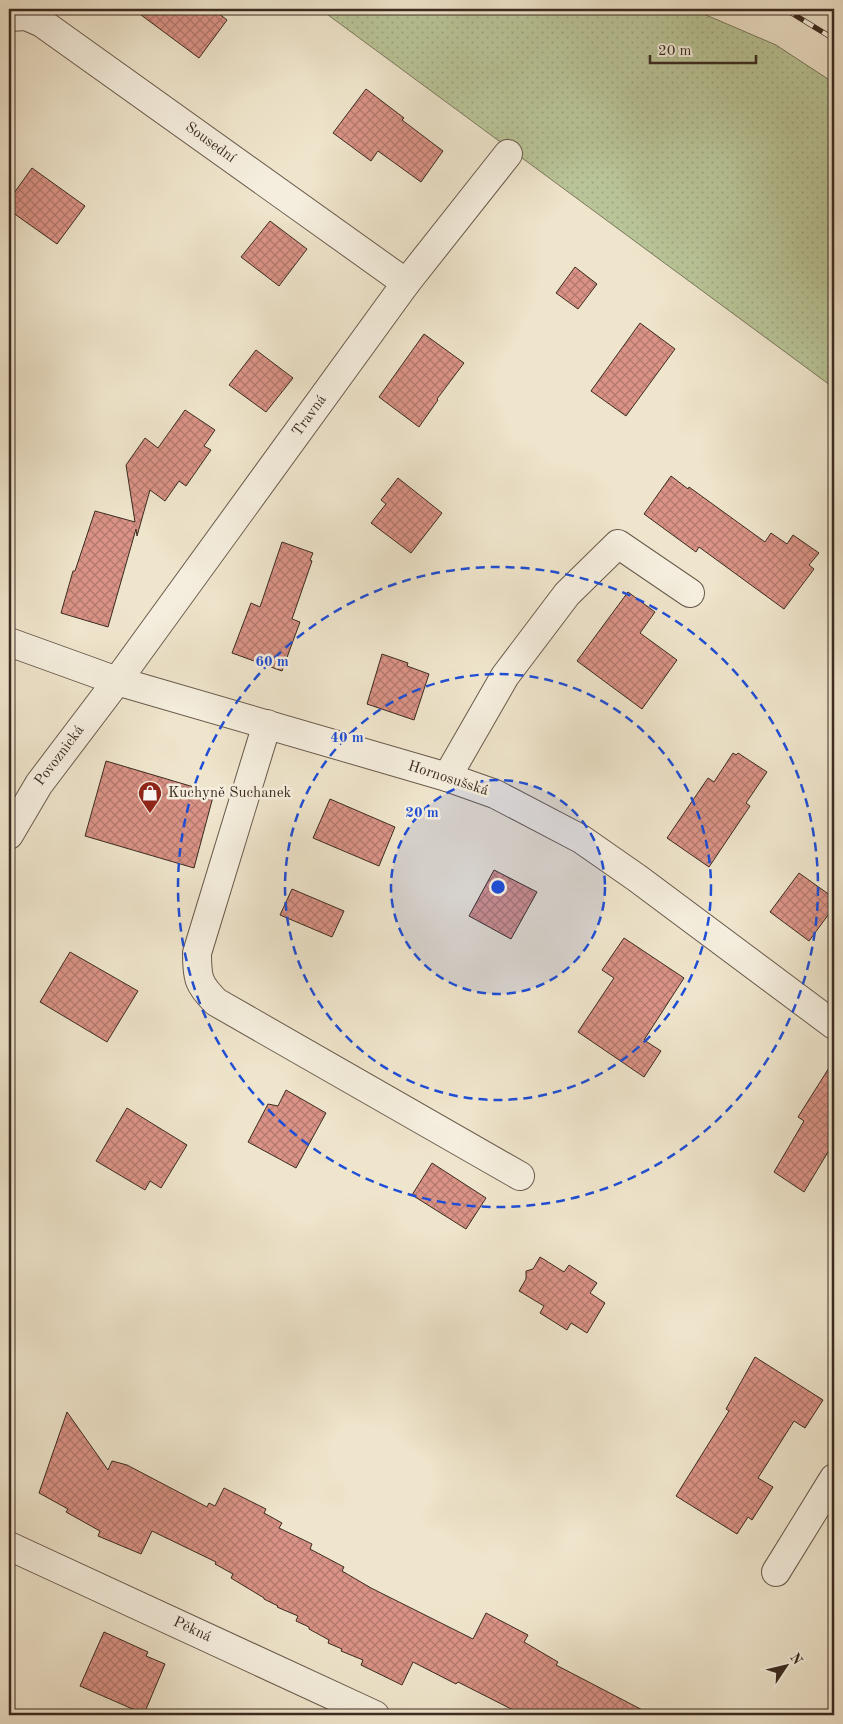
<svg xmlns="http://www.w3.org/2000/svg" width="843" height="1724" font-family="'Old Standard TT',serif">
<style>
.green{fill:url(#green-dots);stroke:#7a785c}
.building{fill:url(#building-cross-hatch);stroke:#3b2b20}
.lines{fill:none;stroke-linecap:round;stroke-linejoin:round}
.minor-casing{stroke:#685a4b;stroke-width:30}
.minor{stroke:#f5eede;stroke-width:28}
.rail-casing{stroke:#3b2b20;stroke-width:5.5}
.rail{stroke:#f5eede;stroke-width:4;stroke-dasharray:11;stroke-linecap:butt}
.ring{fill:none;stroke:#1d4ed8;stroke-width:2.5;stroke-dasharray:9 6}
.labels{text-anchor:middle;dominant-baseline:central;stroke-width:5;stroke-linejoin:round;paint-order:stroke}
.street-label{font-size:15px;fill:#3b2b20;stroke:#f5eede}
.poi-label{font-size:15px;fill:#3b2b20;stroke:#f5eede;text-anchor:start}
.centre{fill:#1d4ed8;stroke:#f5eede;stroke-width:2.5}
.ring-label{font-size:15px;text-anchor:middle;font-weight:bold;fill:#1d4ed8;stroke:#f5eede;stroke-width:5;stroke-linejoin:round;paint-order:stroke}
</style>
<defs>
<pattern id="green-dots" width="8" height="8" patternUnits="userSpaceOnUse" patternTransform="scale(1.25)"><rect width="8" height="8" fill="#b9c598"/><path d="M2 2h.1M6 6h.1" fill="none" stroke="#a0a983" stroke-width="1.8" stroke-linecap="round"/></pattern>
<pattern id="building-cross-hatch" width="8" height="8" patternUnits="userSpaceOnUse" patternTransform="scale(1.25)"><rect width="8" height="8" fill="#da9386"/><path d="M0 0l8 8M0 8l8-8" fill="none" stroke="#b2786d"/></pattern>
</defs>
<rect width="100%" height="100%" fill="#efe5cc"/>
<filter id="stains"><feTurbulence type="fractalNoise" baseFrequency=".004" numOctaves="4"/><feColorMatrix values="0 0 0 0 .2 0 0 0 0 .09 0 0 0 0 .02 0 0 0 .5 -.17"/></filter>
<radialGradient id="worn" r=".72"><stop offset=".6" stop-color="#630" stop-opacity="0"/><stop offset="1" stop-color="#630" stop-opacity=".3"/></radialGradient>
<path class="green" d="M 320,9 L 692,9 L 776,45 L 834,83 L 834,388 Z"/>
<g class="building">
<path d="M 133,9 L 213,9 L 227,20 L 199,58 Z"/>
<path d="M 366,89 L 404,118 L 402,120 L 443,151 L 421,182 L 378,151 L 371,161 L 333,133 Z"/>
<path d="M 32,168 L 85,206 L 57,244 L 9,210 L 9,200 Z"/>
<path d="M 270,221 L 307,249 L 279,286 L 241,257 Z"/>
<path d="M 575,267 L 597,284 L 578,309 L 556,293 Z"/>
<path d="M 640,323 L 675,349 L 626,416 L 591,391 Z"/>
<path d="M 424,334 L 464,363 L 437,399 L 438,400 L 419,427 L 379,397 Z"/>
<path d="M 256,350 L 293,378 L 266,412 L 229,385 Z"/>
<path d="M 185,410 L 215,430 L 204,446 L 211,450 L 186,486 L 179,481 L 165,501 L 150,490 L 137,536 L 136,529 L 108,627 L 61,613 L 73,571 L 75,571 L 95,511 L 135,522 L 126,465 L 145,438 L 158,448 Z"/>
<path d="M 671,476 L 688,489 L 689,487 L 765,542 L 771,533 L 787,544 L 793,535 L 819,553 L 809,565 L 814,569 L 784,609 L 699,547 L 696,552 L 644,514 Z"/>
<path d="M 398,478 L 442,513 L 411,553 L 371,523 L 386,504 L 381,500 Z"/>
<path d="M 282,542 L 313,553 L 310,560 L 312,561 L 292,619 L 300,622 L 282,671 L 232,653 L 251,603 L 260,607 Z"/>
<path d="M 628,592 L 655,612 L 640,633 L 677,660 L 642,709 L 577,661 Z"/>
<path d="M 382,654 L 408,663 L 407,666 L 429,674 L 414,720 L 367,704 Z"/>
<path d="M 733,753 L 736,755 L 738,753 L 767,772 L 746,803 L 750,806 L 709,867 L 667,838 L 708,778 L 714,782 Z"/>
<path d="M 106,761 L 214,793 L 194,868 L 85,836 Z"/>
<path d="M 330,799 L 395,827 L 379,866 L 313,838 Z"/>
<path d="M 494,870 L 537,892 L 511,939 L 469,916 Z"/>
<path d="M 799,873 L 834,898 L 834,907 L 809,941 L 770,912 Z"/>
<path d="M 292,889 L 344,911 L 332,937 L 280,915 Z"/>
<path d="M 624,938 L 684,978 L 644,1040 L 661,1051 L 644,1077 L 578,1032 L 614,978 L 602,970 Z"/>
<path d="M 70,952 L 138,991 L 107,1042 L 40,1002 Z"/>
<path d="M 834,1060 L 834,1142 L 804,1192 L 774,1172 L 804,1121 L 798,1117 Z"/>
<path d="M 286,1090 L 326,1113 L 296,1168 L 248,1142 L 268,1104 L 278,1106 Z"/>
<path d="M 127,1108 L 187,1145 L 161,1188 L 150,1181 L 145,1190 L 96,1161 Z"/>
<path d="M 432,1163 L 486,1198 L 466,1229 L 412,1195 Z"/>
<path d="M 540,1257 L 564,1272 L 569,1265 L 597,1283 L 590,1293 L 605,1303 L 587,1333 L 571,1323 L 567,1330 L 540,1313 L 544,1306 L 519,1291 L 526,1279 L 526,1271 L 533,1269 Z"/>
<path d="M 755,1357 L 823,1400 L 805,1428 L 794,1421 L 758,1478 L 773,1487 L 752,1520 L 748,1517 L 737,1534 L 676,1496 L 729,1411 L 726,1409 Z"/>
<path d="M 67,1412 L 108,1470 L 112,1461 L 127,1465 L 207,1507 L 209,1503 L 215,1506 L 224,1488 L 266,1509 L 264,1513 L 282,1523 L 279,1528 L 312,1544 L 310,1549 L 344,1567 L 342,1571 L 371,1588 L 473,1639 L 486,1613 L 528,1635 L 524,1642 L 558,1662 L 556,1665 L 652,1715 L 523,1715 L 458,1682 L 456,1684 L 413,1662 L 402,1685 L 361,1665 L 363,1660 L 341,1651 L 342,1649 L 328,1643 L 329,1640 L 309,1629 L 309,1627 L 296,1621 L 298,1616 L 277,1607 L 278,1606 L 264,1599 L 264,1598 L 231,1578 L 233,1574 L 215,1564 L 216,1562 L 152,1531 L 141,1554 L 98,1536 L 100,1531 L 66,1512 L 68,1509 L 39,1493 Z"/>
<path d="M 104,1632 L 148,1652 L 146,1656 L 165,1664 L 144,1714 L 80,1686 Z"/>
</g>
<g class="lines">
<g class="minor-casing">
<g id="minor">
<path d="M 9,17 L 26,16 L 42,23 L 406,283"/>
<path d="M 9,642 L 117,681 L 447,777 L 495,794 L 581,839 L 637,878 L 834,1025"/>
<path d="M 267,724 L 197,953 C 197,978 198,984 216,1002 L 520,1176"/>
<path d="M 447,777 L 505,676 L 567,594 L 618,544 L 690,593"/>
<path d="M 9,835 L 39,784 L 117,681 L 406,283 L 508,154"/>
<path d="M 9,1546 L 375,1715"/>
<path d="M 776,1572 L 834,1478"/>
</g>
</g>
<use href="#minor" class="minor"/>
<g class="rail-casing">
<g id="rail">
<path d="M 785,9 L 834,39"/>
<path d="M 825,9 L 834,14"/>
</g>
</g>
<use href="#rail" class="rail"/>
</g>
<circle cx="498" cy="887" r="107" fill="#1d4ed8" fill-opacity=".12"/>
<g class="ring">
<circle cx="498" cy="887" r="107"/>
<circle cx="498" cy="887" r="213"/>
<circle cx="498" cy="887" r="320"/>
</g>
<defs>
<g id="shop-pin" transform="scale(1.25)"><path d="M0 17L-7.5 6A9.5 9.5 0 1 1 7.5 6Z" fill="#8f2418" stroke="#f5eede"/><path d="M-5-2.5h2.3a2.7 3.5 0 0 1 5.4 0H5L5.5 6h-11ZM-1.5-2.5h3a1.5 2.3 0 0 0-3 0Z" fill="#fff"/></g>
</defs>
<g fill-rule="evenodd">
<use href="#shop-pin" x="150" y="793"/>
</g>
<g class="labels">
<g class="street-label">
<text transform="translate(210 143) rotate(36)">Sousední</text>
<text transform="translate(310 416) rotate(-54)">Travná</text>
<text transform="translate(60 756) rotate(-53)">Povoznická</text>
<text transform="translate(448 779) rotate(18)">Hornosušská</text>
<text transform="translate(192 1630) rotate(25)">Pěkná</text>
</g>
<g class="poi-label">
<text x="168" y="793">Kuchyně Suchanek</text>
</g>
</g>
<circle cx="498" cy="887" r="8" class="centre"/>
<g class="ring-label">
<text x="272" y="666">60 m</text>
<text x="347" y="742">40 m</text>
<text x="422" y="817">20 m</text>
</g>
<rect width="843" height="1724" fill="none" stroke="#efe5cc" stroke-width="30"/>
<rect x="10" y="10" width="823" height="1704" fill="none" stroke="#3b2b20" stroke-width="2.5"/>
<rect x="15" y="15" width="813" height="1694" fill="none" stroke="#3b2b20"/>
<g transform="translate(786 1666) rotate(55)" stroke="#f5eede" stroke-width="4" paint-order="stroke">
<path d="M0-4L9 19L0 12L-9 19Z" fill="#3b2b20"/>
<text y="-8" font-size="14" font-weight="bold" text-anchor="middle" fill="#3b2b20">N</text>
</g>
<path d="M650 55v8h106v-8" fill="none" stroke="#3b2b20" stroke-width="2.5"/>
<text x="658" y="55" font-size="15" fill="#3b2b20" stroke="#f5eede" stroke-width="4" paint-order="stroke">20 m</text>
<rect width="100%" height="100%" filter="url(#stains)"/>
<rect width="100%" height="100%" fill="url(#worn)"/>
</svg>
